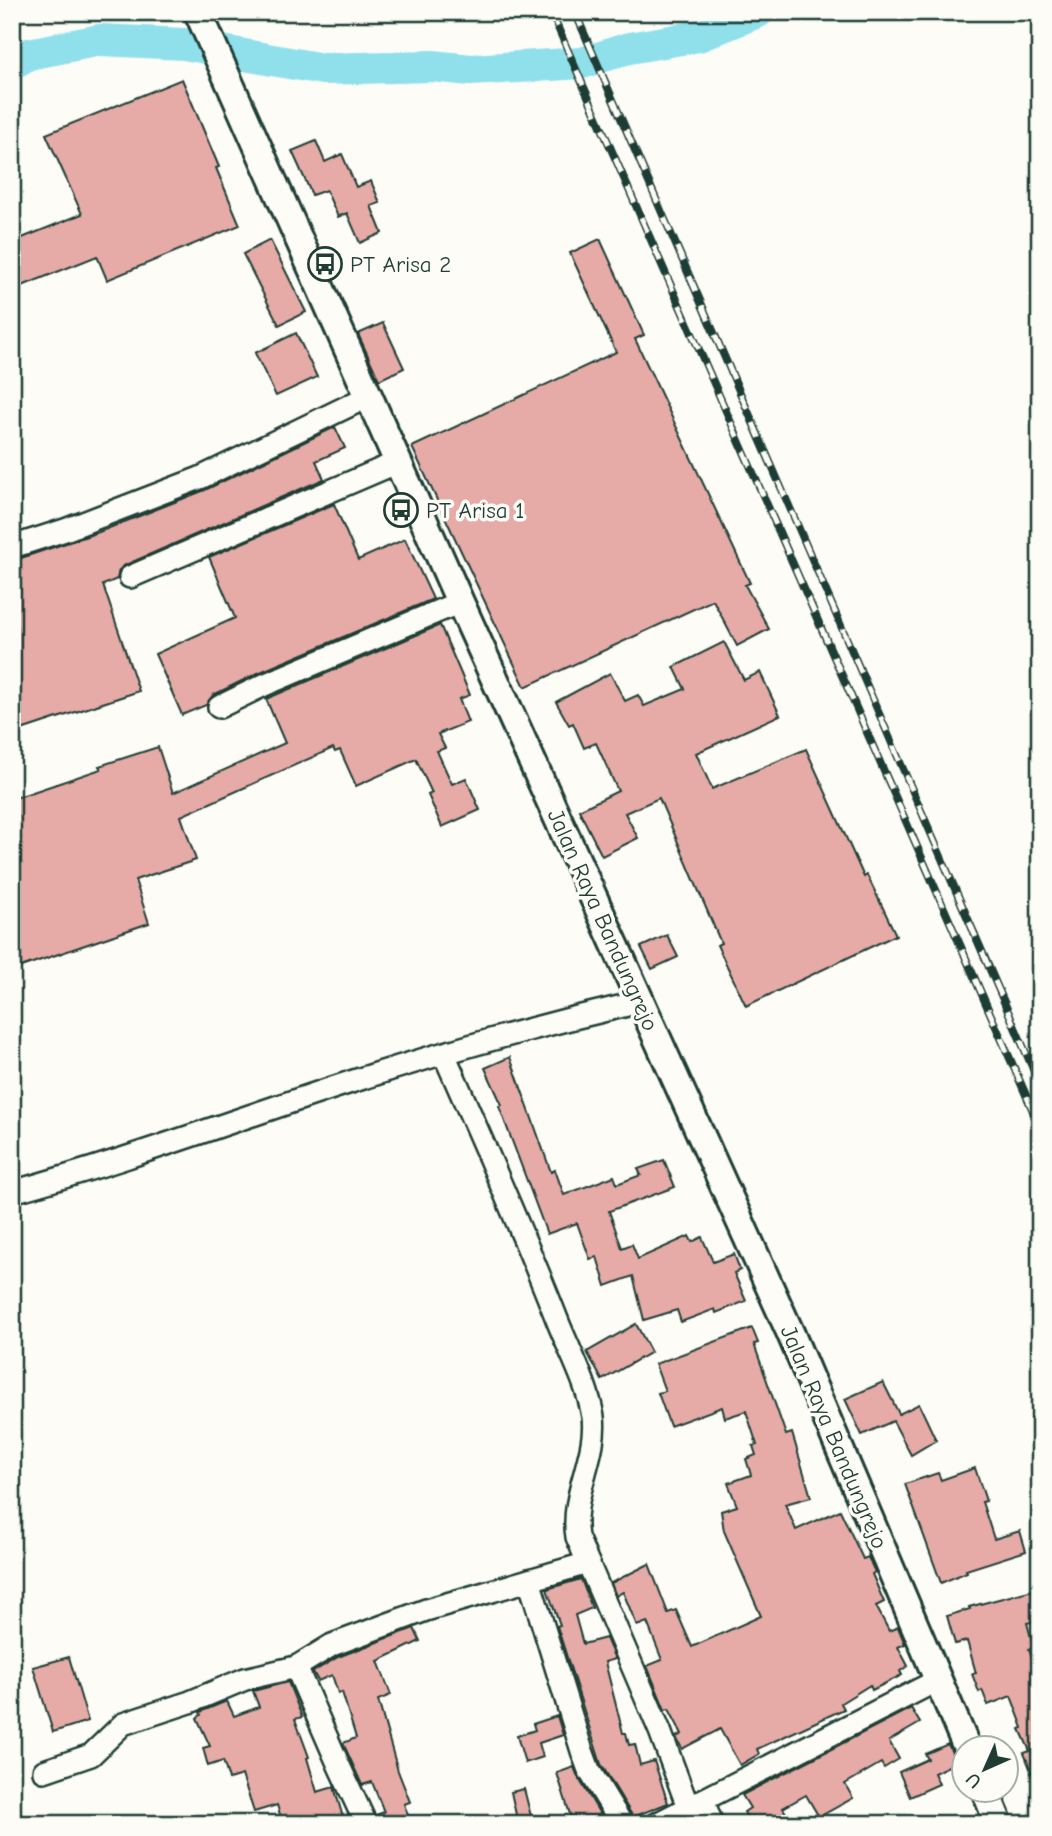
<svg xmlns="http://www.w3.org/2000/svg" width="1052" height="1836" font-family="'Comic Neue',sans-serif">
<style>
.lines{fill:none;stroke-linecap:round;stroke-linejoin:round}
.river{stroke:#90e0ec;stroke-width:32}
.building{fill:#e6aba6;stroke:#1f3d34;stroke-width:2}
.minor-casing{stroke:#1f3d34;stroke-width:26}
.major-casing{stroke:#1f3d34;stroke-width:32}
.minor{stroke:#fdfcf7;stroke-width:21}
.major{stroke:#fdfcf7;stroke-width:26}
.rail-casing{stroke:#1f3d34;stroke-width:8}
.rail{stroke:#fdfcf7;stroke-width:5;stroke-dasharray:16;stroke-linecap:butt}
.labels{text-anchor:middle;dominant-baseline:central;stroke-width:7;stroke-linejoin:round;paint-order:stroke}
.poi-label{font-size:23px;fill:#1f3d34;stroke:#fdfcf7;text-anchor:start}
.street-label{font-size:23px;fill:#1f3d34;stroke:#fdfcf7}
</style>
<rect width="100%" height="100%" fill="#fdfcf7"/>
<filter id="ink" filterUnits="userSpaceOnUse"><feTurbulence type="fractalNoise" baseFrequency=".0143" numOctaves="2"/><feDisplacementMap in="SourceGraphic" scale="14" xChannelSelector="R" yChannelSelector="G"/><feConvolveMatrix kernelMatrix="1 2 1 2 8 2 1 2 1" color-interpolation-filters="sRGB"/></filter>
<g filter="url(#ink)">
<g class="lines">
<path class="river" d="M 12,64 L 29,54 L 100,40 L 184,44 L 323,69 L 432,66 L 471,70 L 582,63 L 629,48 L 699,36 L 758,12"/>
</g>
<g class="building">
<path d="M 182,79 L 219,167 L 216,168 L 240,225 L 107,280 L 97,256 L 12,290 L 12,242 L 82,214 L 46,134 Z"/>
<path d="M 316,141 L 325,162 L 342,154 L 356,187 L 371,181 L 380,203 L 371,206 L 382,233 L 360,243 L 347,213 L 338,217 L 326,190 L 312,195 L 292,151 Z"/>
<path d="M 600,239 L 644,335 L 635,339 L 750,583 L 745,585 L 769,629 L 737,646 L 713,600 L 525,687 L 412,447 L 616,352 L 570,253 Z"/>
<path d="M 270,240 L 306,312 L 279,325 L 243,254 Z"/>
<path d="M 383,323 L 404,368 L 379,380 L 358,334 Z"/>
<path d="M 296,333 L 317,377 L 276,396 L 255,353 Z"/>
<path d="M 335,427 L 345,448 L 316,461 L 324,479 L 125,565 L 119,570 L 117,579 L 103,585 L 139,691 L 12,733 L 12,561 L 99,532 L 205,490 Z"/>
<path d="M 334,504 L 358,560 L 405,539 L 433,599 L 258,673 L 213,695 L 206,705 L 182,715 L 155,654 L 235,618 L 209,557 Z"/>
<path d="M 440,625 L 470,695 L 459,699 L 468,722 L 438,734 L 445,748 L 437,751 L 452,784 L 466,778 L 480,810 L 442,827 L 428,795 L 432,793 L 416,759 L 356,786 L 340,750 L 335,752 L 333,748 L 181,816 L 196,860 L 135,880 L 149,923 L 12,970 L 12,799 L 101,769 L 99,766 L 158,747 L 173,793 L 285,743 L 266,699 Z"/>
<path d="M 724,642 L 744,680 L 760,672 L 780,715 L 696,753 L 712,789 L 806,749 L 864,877 L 867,875 L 896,935 L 746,1006 L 717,945 L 721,943 L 659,798 L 625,813 L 638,838 L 602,856 L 579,810 L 618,791 L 596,743 L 584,748 L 573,723 L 569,725 L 556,702 L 610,673 L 625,701 L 638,695 L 644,706 L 685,689 L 674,667 Z"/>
<path d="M 667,935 L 678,957 L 652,969 L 641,947 Z"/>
<path d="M 510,1057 L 551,1172 L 555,1170 L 564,1195 L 614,1176 L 617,1184 L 641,1175 L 638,1169 L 664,1160 L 675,1187 L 609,1211 L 622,1248 L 632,1244 L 638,1259 L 689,1236 L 692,1242 L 702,1237 L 713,1262 L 734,1254 L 740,1270 L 734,1273 L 746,1301 L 716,1313 L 715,1309 L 681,1322 L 677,1310 L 644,1320 L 633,1276 L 606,1286 L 597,1257 L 590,1259 L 577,1223 L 547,1234 L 499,1106 L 502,1105 L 485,1068 Z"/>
<path d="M 636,1324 L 651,1352 L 602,1380 L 587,1352 Z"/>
<path d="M 752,1328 L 758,1343 L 754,1344 L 786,1435 L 792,1433 L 811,1497 L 785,1504 L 796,1530 L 840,1510 L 863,1559 L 868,1557 L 875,1572 L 872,1574 L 884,1602 L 876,1606 L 889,1631 L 898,1627 L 905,1644 L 898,1647 L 908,1666 L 900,1671 L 902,1675 L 872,1690 L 870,1685 L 841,1703 L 844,1709 L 757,1749 L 759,1754 L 740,1765 L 720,1729 L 682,1749 L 676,1737 L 682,1734 L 669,1709 L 665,1710 L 647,1666 L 662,1660 L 647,1622 L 637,1626 L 623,1592 L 616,1596 L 611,1583 L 649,1564 L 668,1613 L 676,1610 L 692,1647 L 761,1616 L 724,1531 L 721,1511 L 737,1506 L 728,1483 L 751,1475 L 746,1459 L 756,1455 L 753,1446 L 757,1445 L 746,1411 L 725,1418 L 722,1407 L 670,1426 L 658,1393 L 665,1391 L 655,1364 Z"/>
<path d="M 883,1382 L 899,1414 L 919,1404 L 936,1440 L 911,1455 L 893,1421 L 862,1435 L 845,1399 Z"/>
<path d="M 975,1468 L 986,1501 L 982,1502 L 994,1539 L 1020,1531 L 1026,1551 L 966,1570 L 967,1572 L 941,1583 L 905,1484 L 938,1473 L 941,1480 Z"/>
<path d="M 581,1579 L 592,1608 L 575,1615 L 583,1644 L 606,1638 L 615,1659 L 605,1662 L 623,1733 L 626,1733 L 629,1745 L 635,1744 L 640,1765 L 654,1761 L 668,1803 L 633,1817 L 601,1764 L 557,1626 L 560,1625 L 547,1589 Z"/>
<path d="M 1040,1588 L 1040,1620 L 1027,1623 L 1034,1648 L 1029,1649 L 1040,1677 L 1039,1791 L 1024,1753 L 1030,1751 L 1020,1729 L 1023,1728 L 1011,1696 L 988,1705 L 982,1690 L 979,1692 L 972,1674 L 976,1673 L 967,1641 L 955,1644 L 947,1616 L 970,1609 L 969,1607 Z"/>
<path d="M 414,1628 L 420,1641 L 378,1661 L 391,1695 L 378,1700 L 398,1771 L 410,1802 L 404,1804 L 411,1824 L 379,1824 L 376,1815 L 384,1812 L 372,1782 L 362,1785 L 343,1743 L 356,1738 L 342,1692 L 338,1693 L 332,1675 L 318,1681 L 313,1672 L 338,1657 Z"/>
<path d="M 69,1657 L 88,1721 L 53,1732 L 33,1667 Z"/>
<path d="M 288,1682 L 302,1717 L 295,1719 L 309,1757 L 307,1758 L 317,1792 L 334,1787 L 345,1824 L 283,1824 L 277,1805 L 254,1812 L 242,1775 L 229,1779 L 223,1761 L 208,1766 L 203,1748 L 210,1746 L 197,1718 L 201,1715 L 200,1712 L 227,1701 L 234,1716 L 259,1707 L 253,1691 Z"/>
<path d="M 911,1708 L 920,1723 L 889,1741 L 899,1759 L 884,1768 L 881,1763 L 845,1784 L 853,1798 L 819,1817 L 806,1795 L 783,1808 L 792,1824 L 751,1824 L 744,1812 L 750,1808 L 742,1795 Z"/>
<path d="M 557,1716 L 563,1735 L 539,1743 L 543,1757 L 525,1763 L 517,1736 L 535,1730 L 533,1724 Z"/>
<path d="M 948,1744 L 953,1755 L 959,1761 L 934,1773 L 939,1784 L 910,1797 L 899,1772 L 928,1759 L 925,1754 Z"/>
<path d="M 574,1767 L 578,1777 L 606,1824 L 573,1824 L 557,1773 Z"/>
<path d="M 524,1789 L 533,1824 L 518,1824 L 511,1792 Z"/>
</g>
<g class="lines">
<g class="minor-casing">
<g id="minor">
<path d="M 12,547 L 65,530 L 200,478 L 369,396"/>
<path d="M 130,577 L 398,462"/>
<path d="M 219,707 L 264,685 L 460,602"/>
<path d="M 444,1054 C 483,1143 523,1232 558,1322 C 570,1352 588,1385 593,1417 C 598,1454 570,1496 577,1537 L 660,1731 L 688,1807"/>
<path d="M 12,1192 C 129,1160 242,1117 357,1080 C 450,1050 544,1024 640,1002"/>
<path d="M 529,1580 L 582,1751 L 589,1770 L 622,1824"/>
<path d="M 296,1667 L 340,1768 L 366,1824"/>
<path d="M 44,1771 L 91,1755 L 123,1724 L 190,1702 L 245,1679 L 296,1667 L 332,1645 L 426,1610 L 588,1563"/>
<path d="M 703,1800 L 712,1824"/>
<path d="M 656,1824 L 938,1680"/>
</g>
</g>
<g class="major-casing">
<g id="major">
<path d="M 198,12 L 460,602 L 790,1332 L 967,1748"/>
<path d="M 985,1790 L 999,1824"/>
</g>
</g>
<use href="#minor" class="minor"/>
<use href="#major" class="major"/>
<g class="rail-casing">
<g id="rail">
<path d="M 551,12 L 1040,1127"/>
<path d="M 575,12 L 1040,1085"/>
</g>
</g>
<use href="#rail" class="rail"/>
</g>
</g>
<defs>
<g id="bus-ring" transform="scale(1.75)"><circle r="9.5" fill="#fdfcf7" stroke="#1f3d34" stroke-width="1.5"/><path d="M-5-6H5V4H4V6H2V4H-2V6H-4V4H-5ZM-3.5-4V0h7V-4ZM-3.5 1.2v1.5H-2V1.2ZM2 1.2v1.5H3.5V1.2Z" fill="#1f3d34"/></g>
</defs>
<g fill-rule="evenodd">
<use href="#bus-ring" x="325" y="264"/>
<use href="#bus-ring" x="401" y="510"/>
</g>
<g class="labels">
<g class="poi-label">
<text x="350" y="264">PT Arisa 2</text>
<text x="426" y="510">PT Arisa 1</text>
</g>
<g class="street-label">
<text transform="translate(603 920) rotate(66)">Jalan Raya Bandungrejo</text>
<text transform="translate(834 1437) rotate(67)">Jalan Raya Bandungrejo</text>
</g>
</g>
<rect width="1052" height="1836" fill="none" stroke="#fdfcf7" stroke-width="42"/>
<rect x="21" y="21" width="1010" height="1794" fill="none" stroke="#1f3d34" stroke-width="2.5" filter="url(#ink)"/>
<g transform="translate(985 1769) rotate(225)"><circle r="33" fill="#fdfcf7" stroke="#a4b0a9" stroke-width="2"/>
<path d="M0-5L12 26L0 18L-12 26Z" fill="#1f3d34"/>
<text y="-10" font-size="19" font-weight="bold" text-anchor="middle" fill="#1f3d34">U</text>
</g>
</svg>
